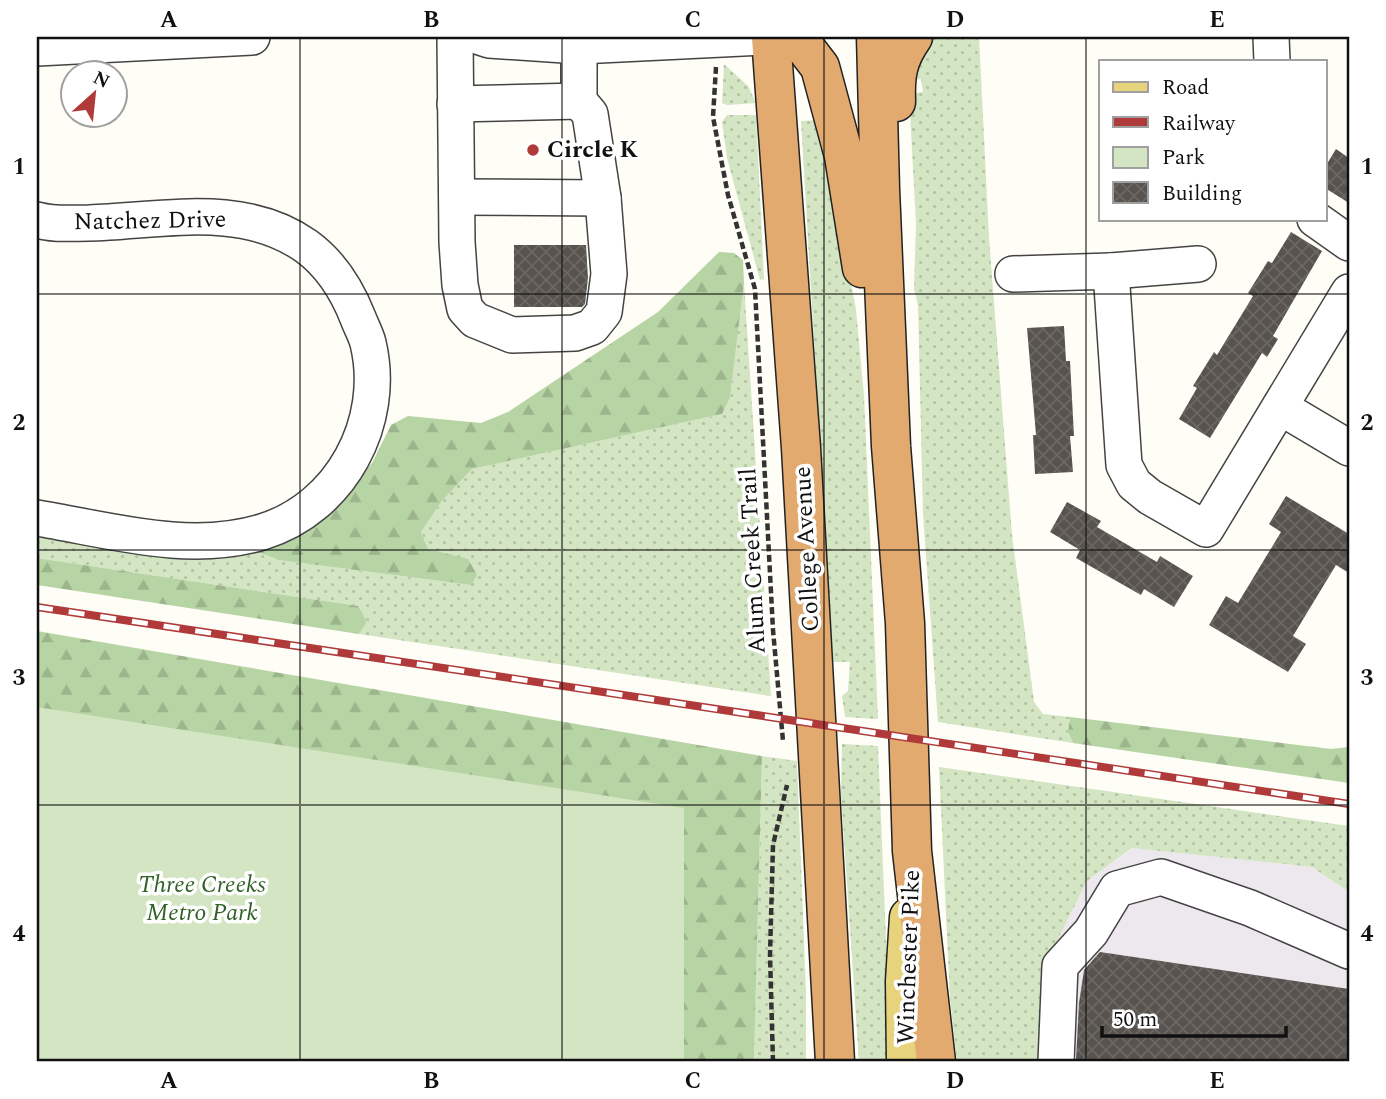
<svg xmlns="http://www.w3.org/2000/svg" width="1386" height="1099" font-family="Spectral,serif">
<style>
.industrial{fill:#ede7ee}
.grass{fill:url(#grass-dots)}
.forest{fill:url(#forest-firs)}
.park{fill:#d3e5c2}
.building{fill:url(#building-cross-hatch)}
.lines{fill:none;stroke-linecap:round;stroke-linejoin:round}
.minor-casing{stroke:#444;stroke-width:38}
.major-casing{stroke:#222;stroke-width:41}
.highway-casing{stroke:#222;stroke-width:41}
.path{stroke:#333;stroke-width:4.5;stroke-dasharray:7 3.5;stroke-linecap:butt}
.minor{stroke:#fff;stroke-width:35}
.major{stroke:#e7d37c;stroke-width:38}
.highway{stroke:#e2aa6f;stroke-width:38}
.rail-casing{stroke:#b03a3a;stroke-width:8}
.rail{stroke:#fff;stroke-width:5;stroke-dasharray:16;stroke-linecap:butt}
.grid{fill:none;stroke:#111;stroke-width:2;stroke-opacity:0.55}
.poi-dot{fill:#b03a3a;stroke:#fff;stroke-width:2.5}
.labels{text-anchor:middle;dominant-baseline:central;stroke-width:7;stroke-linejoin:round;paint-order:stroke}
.poi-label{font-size:24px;font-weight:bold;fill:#111;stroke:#fff;text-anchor:start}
.street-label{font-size:24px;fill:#111;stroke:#fff}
.park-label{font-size:24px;font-style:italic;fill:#316128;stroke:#fff}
.neatline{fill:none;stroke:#111;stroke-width:2.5}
.grid-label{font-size:23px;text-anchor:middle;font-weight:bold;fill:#111}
</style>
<defs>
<pattern id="grass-dots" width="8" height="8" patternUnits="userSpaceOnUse" patternTransform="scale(1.75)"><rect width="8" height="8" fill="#d3e5c2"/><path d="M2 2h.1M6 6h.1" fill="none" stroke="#b4c3a6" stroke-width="1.8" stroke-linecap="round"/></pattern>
<pattern id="forest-firs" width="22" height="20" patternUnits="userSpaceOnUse" patternTransform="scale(1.75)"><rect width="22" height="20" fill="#b7d4a4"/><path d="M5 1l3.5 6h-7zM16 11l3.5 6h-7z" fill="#9cb58c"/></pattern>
<pattern id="building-cross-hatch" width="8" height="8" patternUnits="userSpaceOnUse" patternTransform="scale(1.75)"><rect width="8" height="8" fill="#58534e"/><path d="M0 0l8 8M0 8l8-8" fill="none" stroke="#6b6763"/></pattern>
</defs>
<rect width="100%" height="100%" fill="#fefdf6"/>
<path class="industrial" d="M 1133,848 L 1312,867 L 1349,892 L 1349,1062 L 1040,1062 L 1050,955 L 1087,881 Z"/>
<g class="grass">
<path d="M 927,37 L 979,37 L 989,238 L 1012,535 L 1034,702 L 1043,714 L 1070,717 L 1068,732 L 1073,743 L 938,722 L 923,514 L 918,305 L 914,289 L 916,223 L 909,94 L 923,92 L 921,79 L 907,80 Z"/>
<path d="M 724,64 L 748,86 L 756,103 L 727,105 L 722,103 Z"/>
<path d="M 727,115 L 756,115 L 764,279 L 760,280 L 727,158 L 722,122 Z"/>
<path d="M 821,120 L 856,310 L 864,396 L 878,719 L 845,717 L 842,696 L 848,691 L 850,662 L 833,662 L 801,121 Z"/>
<path d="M 744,283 L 771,696 L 359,634 L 367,622 L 357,606 L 37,558 L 37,530 L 255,550 L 278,560 L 471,585 L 428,549 L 421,532 L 442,501 L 472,469 L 722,414 L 730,398 Z"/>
<path d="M 842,744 L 878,746 L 891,1062 L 859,1062 L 841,793 Z"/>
<path d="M 762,756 L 797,761 L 806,993 L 806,1062 L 754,1062 Z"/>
<path d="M 939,767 L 1349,826 L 1349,892 L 1312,867 L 1132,848 L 1087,881 L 1050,955 L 1040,1062 L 957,1062 L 950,998 Z"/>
</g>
<g class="forest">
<path d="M 719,252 L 734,253 L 743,260 L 744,283 L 730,398 L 722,414 L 472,469 L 442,501 L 421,532 L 428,549 L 468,559 L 477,575 L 471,585 L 278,560 L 255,550 L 348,493 L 372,463 L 391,425 L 408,416 L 481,423 L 508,412 L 658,312 Z"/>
<path d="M 37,558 L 358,606 L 367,622 L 359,634 L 37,585 Z"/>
<path d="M 37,631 L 762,756 L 754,1062 L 37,1062 Z"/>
<path d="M 1070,717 L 1331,749 L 1349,747 L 1349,783 L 1073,743 L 1068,732 Z"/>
</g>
<path class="park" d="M 37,707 L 684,808 L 684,1062 L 37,1062 Z"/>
<g class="building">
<path d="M 1336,149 L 1349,158 L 1349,203 L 1325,188 L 1325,167 Z"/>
<path d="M 1291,232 L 1322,251 L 1273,336 L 1278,339 L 1267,357 L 1262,353 L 1210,438 L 1179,419 L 1197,388 L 1193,386 L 1214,352 L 1217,355 L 1253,296 L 1248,293 L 1268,261 L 1272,263 Z"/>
<path d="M 514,245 L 586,245 L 588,278 L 585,304 L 582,307 L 514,307 Z"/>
<path d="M 1064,326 L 1066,361 L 1070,361 L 1074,436 L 1070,436 L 1073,472 L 1035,474 L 1033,435 L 1036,435 L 1027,328 Z"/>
<path d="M 1286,496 L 1349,534 L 1349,573 L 1336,565 L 1293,636 L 1306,644 L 1288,672 L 1209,625 L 1226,596 L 1238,603 L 1281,532 L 1269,524 Z"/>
<path d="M 1067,502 L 1101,521 L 1097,527 L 1157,562 L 1160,556 L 1193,576 L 1174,607 L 1144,589 L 1141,595 L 1076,558 L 1080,550 L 1050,532 Z"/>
<path d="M 1100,952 L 1349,989 L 1349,1062 L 1093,1062 L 1076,1060 L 1079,1003 L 1084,970 Z"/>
</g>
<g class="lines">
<g class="minor-casing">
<g id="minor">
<path d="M 455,37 L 457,242 L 460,285 L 465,309 L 475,320 L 512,335 L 575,333 L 592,327 L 604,312 L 609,274 L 603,198 L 590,114 L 579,101 L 579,46"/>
<path d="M 480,37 L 489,40 L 579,46 L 765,37"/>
<path d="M 1271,37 L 1272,61"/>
<path d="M 37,48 L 252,37"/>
<path d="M 455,104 L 579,101"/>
<path d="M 457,197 L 603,198"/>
<path d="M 1315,219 L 1349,243"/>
<path d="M 37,220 C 54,225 72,223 89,223 C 162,221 242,201 306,246 C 331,264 347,290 358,318 C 361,326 366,335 368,343 C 387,422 341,508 262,532 C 189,554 110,530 37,518"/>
<path d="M 1111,271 L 1198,264"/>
<path d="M 1013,274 L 1111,271 L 1124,465 L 1134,484 L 1150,497 L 1206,529 L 1349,292"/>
<path d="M 1280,407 L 1349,448"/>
<path d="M 1056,1062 L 1060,966 L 1091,932 L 1117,889 L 1161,877 L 1250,908 L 1349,951"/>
</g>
</g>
<g class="major-casing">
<path id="major" d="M 906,1062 L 905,981 L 909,917"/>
</g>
<g class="highway-casing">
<g id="highway">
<path d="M 771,37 L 801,448 L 835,1062"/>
<path d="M 797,37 L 820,67 L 844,156 L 862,268"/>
<path d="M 876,37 L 880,189 L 891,446 L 905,623 L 912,851 L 936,1062"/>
<path d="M 896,102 C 895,75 897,60 913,37"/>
</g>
</g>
<g class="path">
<path d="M 716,67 L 713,117 L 728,195 L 755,289 L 773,630 L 783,741"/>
<path d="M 773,1062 L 770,955 L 773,845 L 787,785"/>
</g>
<use href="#minor" class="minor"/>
<use href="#major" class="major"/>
<use href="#highway" class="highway"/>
<g class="rail-casing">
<path id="rail" d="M 37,607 L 1349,804"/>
</g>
<use href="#rail" class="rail"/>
</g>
<path class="grid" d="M 300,37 L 300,1062M 562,37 L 562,1062M 824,37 L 824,1062M 1086,37 L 1086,1062M 37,294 L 1349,294M 37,550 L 1349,550M 37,805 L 1349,805"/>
<circle class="poi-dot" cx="533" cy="150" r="7"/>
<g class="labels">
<g class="poi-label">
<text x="547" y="150">Circle K</text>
</g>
<g class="street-label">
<text transform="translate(150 221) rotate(-1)">Natchez Drive</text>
<text transform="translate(807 549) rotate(-93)">College Avenue</text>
<text transform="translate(753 561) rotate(-93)">Alum Creek Trail</text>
<text transform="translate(909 957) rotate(-88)">Winchester Pike</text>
</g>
<g class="park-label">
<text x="202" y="885">Three Creeks<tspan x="202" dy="28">Metro Park</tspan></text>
</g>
</g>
<rect width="1386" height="1099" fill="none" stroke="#ffffff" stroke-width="77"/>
<rect x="1099" y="60" width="228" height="161" fill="#ffffff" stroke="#a0a0a0" stroke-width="2"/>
<rect x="1113" y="82" width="35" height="10" fill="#e7d37c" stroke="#a0a0a0" stroke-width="2"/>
<text x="1162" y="94" font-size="21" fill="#111111">Road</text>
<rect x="1113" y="117" width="35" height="10" fill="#b03a3a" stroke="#a0a0a0" stroke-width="2"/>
<text x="1162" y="130" font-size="21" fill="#111111">Railway</text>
<rect x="1113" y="147" width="35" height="21" fill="#d3e5c2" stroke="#a0a0a0" stroke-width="2"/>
<text x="1162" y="164" font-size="21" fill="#111111">Park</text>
<rect x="1113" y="182" width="35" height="21" fill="url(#building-cross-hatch)" stroke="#a0a0a0" stroke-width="2"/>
<text x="1162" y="200" font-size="21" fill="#111111">Building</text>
<g transform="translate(94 94) rotate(27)"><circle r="33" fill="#ffffff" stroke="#a0a0a0" stroke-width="2"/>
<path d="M0-5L12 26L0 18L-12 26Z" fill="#b03a3a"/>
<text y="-10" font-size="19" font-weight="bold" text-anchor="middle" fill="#111111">N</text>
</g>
<path d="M1102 1026v10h184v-10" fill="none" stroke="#111111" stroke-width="3.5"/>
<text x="1113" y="1026" font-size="21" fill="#111111" stroke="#ffffff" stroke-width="5" paint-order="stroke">50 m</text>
<rect x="38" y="38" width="1310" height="1022" class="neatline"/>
<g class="grid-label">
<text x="169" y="27">A</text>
<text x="431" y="27">B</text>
<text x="693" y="27">C</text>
<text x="955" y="27">D</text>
<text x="1217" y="27">E</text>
<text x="19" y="174">1</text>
<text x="1367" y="174">1</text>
<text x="19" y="430">2</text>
<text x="1367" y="430">2</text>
<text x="19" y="685">3</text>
<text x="1367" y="685">3</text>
<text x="19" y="941">4</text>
<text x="1367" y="941">4</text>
<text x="169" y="1088">A</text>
<text x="431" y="1088">B</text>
<text x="693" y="1088">C</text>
<text x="955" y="1088">D</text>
<text x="1217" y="1088">E</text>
</g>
</svg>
